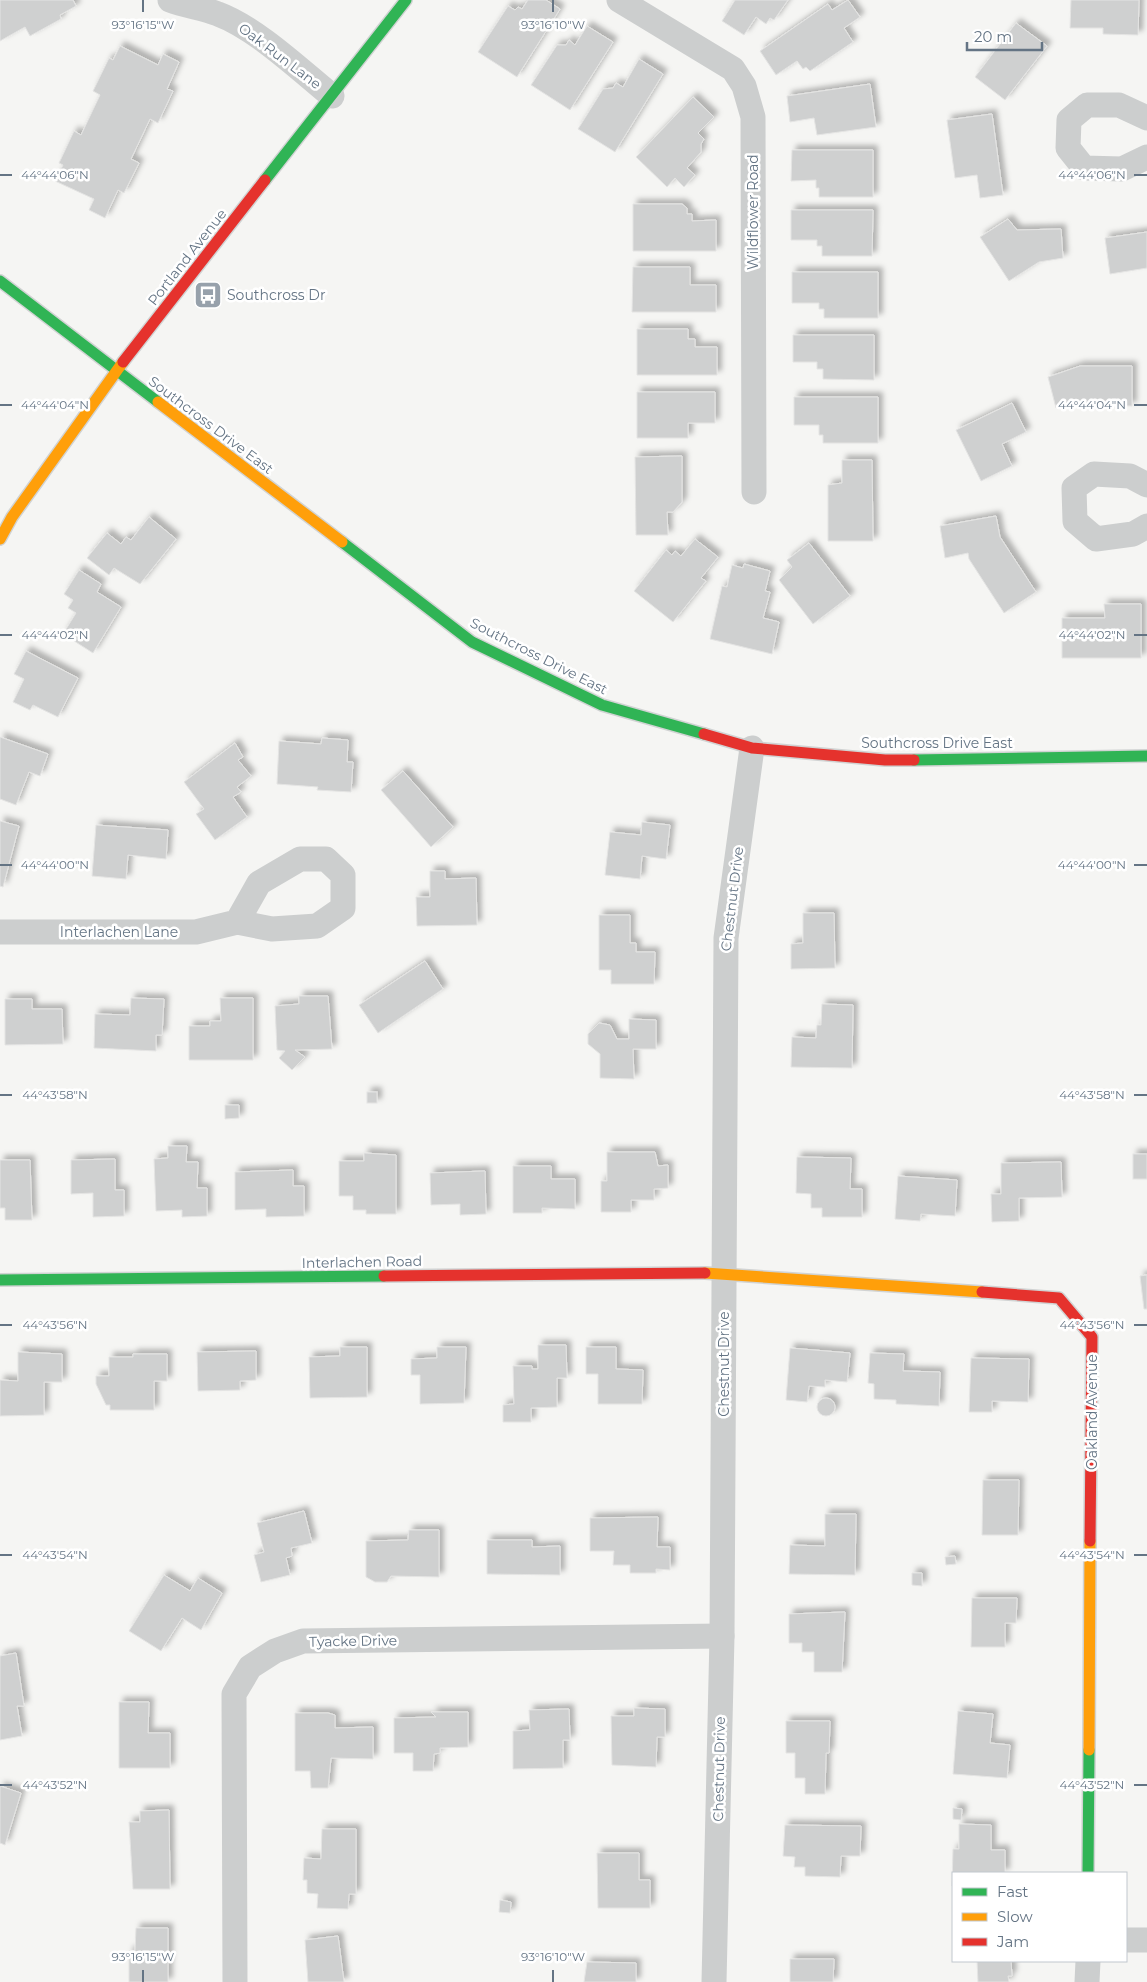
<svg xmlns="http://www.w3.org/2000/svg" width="1147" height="1982" font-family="Montserrat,sans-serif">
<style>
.building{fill:#cfd0d0;stroke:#e4e4e3;filter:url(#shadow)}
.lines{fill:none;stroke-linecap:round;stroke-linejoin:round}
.fast-casing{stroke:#d1d3d3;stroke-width:14}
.slow-casing{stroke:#d1d3d3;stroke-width:14}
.jam-casing{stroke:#d1d3d3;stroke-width:14}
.street{stroke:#cccece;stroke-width:25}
.fast{stroke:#30b455;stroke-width:11}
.slow{stroke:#ff9f0a;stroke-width:11}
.jam{stroke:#e5322d;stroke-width:11}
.ticks{fill:none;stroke:#647484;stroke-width:2}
.labels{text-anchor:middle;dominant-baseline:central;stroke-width:5;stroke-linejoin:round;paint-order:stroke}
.street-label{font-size:14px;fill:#647484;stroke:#fff}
.poi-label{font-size:14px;fill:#647484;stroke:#fff;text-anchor:start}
.ticks-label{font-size:12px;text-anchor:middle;fill:#647484;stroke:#fff;stroke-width:5;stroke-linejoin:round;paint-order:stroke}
</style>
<defs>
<filter id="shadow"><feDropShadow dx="4.5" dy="-4.5" stdDeviation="2.5" flood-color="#0004"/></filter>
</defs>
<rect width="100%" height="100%" fill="#f5f5f3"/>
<g class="building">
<path d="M 0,0 L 73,0 L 76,6 L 60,15 L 61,19 L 30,36 L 25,27 L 0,41 Z"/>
<path d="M 528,0 L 546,0 L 560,9 L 517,77 L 478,52 L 508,6 L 515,10 L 518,7 L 522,9 Z"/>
<path d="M 735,0 L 788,0 L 774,20 L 770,18 L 766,24 L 756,17 L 744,35 L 722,21 Z"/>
<path d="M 848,0 L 860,17 L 844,28 L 853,42 L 810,71 L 806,67 L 803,69 L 797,61 L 776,75 L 760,51 L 828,4 L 832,10 Z"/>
<path d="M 1071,0 L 1139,0 L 1138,35 L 1103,34 L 1103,28 L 1070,28 Z"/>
<path d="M 1016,23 L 1047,46 L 1005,100 L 975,77 Z"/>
<path d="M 587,26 L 613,42 L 570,110 L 531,85 L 557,45 L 566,45 L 569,40 L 575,45 Z"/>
<path d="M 120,46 L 158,65 L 163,54 L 179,62 L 167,89 L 173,91 L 158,123 L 150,119 L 131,159 L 139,163 L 124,193 L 118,190 L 105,218 L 89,210 L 94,199 L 55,181 L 63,165 L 59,163 L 74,131 L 81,135 L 100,95 L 93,91 L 109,58 L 113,60 Z"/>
<path d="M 639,59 L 663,74 L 615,152 L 578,129 L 603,89 L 613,88 L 616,83 L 623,87 Z"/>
<path d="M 870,84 L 876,127 L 817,135 L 814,118 L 790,122 L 787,96 Z"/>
<path d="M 693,97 L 714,117 L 698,133 L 704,139 L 701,144 L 701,152 L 687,168 L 695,175 L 684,187 L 675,178 L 667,187 L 636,157 Z"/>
<path d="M 992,114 L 1003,195 L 980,198 L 977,175 L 955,178 L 947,120 Z"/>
<path d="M 792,150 L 873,150 L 873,197 L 819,197 L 819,188 L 816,188 L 816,180 L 791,181 Z"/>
<path d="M 633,204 L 682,204 L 687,208 L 687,214 L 692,214 L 692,221 L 716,220 L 716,251 L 633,251 Z"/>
<path d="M 791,210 L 873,210 L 872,256 L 822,256 L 822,246 L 817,246 L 817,240 L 791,240 Z"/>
<path d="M 1008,219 L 1017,230 L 1061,229 L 1063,258 L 1039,262 L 1009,281 L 980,237 Z"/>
<path d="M 1147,232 L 1147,268 L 1110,274 L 1105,238 Z"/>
<path d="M 633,267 L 690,267 L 690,285 L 716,285 L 716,312 L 632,312 Z"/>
<path d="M 792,272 L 878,272 L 878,318 L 824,318 L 824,309 L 819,309 L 819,303 L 792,303 Z"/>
<path d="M 637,329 L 688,329 L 688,339 L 695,339 L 695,347 L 717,347 L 717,375 L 637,375 Z"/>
<path d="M 793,335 L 874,335 L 874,380 L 823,379 L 823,369 L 817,369 L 817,362 L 793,362 Z"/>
<path d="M 1080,366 L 1132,366 L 1132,406 L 1077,405 L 1056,408 L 1048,377 Z"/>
<path d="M 637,392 L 715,392 L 715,423 L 688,423 L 688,438 L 637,438 Z"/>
<path d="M 794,397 L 878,397 L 878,443 L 823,443 L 823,435 L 819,435 L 819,425 L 794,425 Z"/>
<path d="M 1012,403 L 1026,432 L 1002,444 L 1012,466 L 981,481 L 956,430 Z"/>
<path d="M 682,456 L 682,502 L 673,512 L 667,512 L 668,535 L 636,535 L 635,457 Z"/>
<path d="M 842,460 L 872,460 L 873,541 L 828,541 L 828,485 L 842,483 Z"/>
<path d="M 996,516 L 1000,537 L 1036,592 L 1004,613 L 969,559 L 968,553 L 945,558 L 940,526 Z"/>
<path d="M 149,517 L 176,539 L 140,584 L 114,568 L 109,575 L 87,558 L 107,533 L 121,544 L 126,537 L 131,540 Z"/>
<path d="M 695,539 L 718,557 L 701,578 L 706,581 L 673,622 L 634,591 L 666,550 L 672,555 L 675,551 L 681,556 Z"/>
<path d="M 809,543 L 850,596 L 813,624 L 779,580 L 792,567 L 787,560 Z"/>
<path d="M 744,564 L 770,571 L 765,591 L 770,592 L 763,618 L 779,622 L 772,654 L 710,639 L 722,586 L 727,587 L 732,565 L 743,568 Z"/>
<path d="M 79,570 L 101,584 L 97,592 L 121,607 L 93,653 L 63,634 L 76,613 L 68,608 L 73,600 L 64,594 Z"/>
<path d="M 1104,604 L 1141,604 L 1141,658 L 1062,658 L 1062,618 L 1105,618 Z"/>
<path d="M 26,651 L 78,678 L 58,717 L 33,705 L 30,710 L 13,702 L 24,679 L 14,674 Z"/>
<path d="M 0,737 L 48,754 L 40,776 L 29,772 L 16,805 L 0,799 Z"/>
<path d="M 322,738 L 348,740 L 347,762 L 353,762 L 351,792 L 317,790 L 318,787 L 277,784 L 279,741 L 321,744 Z"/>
<path d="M 235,743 L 243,757 L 238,760 L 251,776 L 237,787 L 241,792 L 233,797 L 247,817 L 215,840 L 196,814 L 204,809 L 184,782 Z"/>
<path d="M 403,771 L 453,827 L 431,847 L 381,790 Z"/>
<path d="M 0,821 L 19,826 L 3,887 L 0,886 Z"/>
<path d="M 642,822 L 670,825 L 666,859 L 642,856 L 640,879 L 605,875 L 610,832 L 641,835 Z"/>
<path d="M 96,825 L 168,830 L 166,859 L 128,855 L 126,879 L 92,876 Z"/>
<path d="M 430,871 L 445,871 L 445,879 L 476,878 L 477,925 L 417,926 L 416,897 L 430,897 Z"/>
<path d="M 803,913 L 834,913 L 835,968 L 791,969 L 791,944 L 803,943 Z"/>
<path d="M 599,915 L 630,915 L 630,943 L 636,943 L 636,952 L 655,952 L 654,984 L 611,984 L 611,970 L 599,970 Z"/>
<path d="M 425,961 L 443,989 L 378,1033 L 359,1005 Z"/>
<path d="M 299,996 L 328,996 L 332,1049 L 295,1050 L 305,1057 L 292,1070 L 279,1058 L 285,1051 L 277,1050 L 275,1006 L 299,1004 Z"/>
<path d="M 131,998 L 164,999 L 162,1035 L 156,1035 L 156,1051 L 94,1048 L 95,1014 L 130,1015 Z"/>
<path d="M 220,998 L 253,998 L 253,1060 L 189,1060 L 189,1026 L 210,1026 L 210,1021 L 221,1021 Z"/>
<path d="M 5,999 L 32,999 L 32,1009 L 62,1009 L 63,1044 L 5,1045 Z"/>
<path d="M 822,1004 L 853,1005 L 852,1068 L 791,1067 L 792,1037 L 816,1038 L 817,1025 L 821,1025 Z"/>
<path d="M 629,1019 L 656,1020 L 656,1049 L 633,1049 L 634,1079 L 600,1078 L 600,1054 L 588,1044 L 588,1034 L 599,1023 L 610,1025 L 617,1039 L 629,1039 Z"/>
<rect x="367" y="1092" width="10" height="11"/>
<path d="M 225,1105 L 239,1105 L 239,1118 L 225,1119 Z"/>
<path d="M 168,1146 L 187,1146 L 186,1162 L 198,1162 L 197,1188 L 207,1188 L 207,1216 L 182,1217 L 182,1210 L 156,1211 L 154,1159 L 168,1158 Z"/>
<path d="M 607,1152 L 655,1152 L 658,1166 L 668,1165 L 668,1188 L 654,1189 L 654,1200 L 631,1200 L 631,1212 L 601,1212 L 601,1181 L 607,1181 Z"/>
<path d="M 364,1153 L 396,1155 L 396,1214 L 366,1214 L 366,1210 L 353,1210 L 353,1196 L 339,1196 L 339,1161 L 364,1161 Z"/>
<rect x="1133" y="1154" width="14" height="25"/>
<path d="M 797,1157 L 851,1158 L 850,1189 L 862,1189 L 862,1217 L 822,1217 L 822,1208 L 811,1208 L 811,1194 L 796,1193 Z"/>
<path d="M 115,1159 L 115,1190 L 124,1190 L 124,1216 L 93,1217 L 93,1193 L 71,1194 L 71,1160 Z"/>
<path d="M 0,1160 L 30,1160 L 32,1220 L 5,1220 L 5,1208 L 0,1208 Z"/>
<path d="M 1061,1162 L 1062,1197 L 1019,1198 L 1019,1221 L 992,1222 L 991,1194 L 1001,1194 L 1001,1163 Z"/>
<path d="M 513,1166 L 551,1166 L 551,1179 L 575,1179 L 575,1209 L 542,1208 L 542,1213 L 513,1213 Z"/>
<path d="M 293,1170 L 293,1186 L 304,1186 L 304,1216 L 266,1217 L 266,1209 L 235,1210 L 235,1172 Z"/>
<path d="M 485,1171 L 486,1214 L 460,1215 L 460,1204 L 431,1205 L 430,1173 Z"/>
<path d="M 898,1176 L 957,1180 L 955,1216 L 921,1214 L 920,1221 L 895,1219 Z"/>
<path d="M 1147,1275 L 1147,1309 L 1144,1309 L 1140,1276 Z"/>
<path d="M 538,1345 L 566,1345 L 567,1378 L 557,1378 L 557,1407 L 531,1408 L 531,1422 L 503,1422 L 503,1405 L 514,1404 L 513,1366 L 532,1366 L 532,1369 L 538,1369 Z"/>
<path d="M 340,1347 L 367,1347 L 367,1397 L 310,1398 L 309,1357 L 340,1356 Z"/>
<path d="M 437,1347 L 466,1347 L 464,1403 L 420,1404 L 420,1375 L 411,1375 L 411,1359 L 437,1358 Z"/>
<path d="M 586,1347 L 616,1347 L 616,1369 L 643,1370 L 642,1404 L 598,1404 L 598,1374 L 586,1374 Z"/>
<path d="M 790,1348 L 850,1353 L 847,1382 L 825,1380 L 825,1387 L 809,1386 L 807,1402 L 786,1400 Z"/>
<path d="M 256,1351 L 256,1380 L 240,1381 L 240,1390 L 198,1391 L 197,1352 Z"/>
<path d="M 18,1352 L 62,1354 L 62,1382 L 44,1382 L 44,1415 L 0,1416 L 0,1380 L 18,1381 Z"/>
<path d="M 870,1353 L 904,1354 L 903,1371 L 940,1372 L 939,1406 L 896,1404 L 896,1400 L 874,1399 L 874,1384 L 868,1383 Z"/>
<path d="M 133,1354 L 167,1354 L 167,1381 L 154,1381 L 154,1410 L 110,1410 L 110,1405 L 106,1405 L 96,1384 L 96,1376 L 109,1376 L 109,1357 L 133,1357 Z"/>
<path d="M 971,1358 L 1029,1359 L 1028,1402 L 992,1401 L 992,1412 L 969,1412 Z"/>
<circle cx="826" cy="1407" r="9"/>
<path d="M 983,1480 L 1019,1480 L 1018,1535 L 982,1535 Z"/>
<path d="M 304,1511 L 312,1543 L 291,1548 L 292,1556 L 286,1558 L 290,1575 L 261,1582 L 254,1555 L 264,1552 L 257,1523 Z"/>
<path d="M 825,1514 L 856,1514 L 855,1575 L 789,1574 L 790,1545 L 825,1546 Z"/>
<path d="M 658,1517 L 657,1547 L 670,1547 L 670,1570 L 656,1569 L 656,1573 L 630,1573 L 630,1565 L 613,1565 L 614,1551 L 590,1551 L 590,1518 Z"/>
<path d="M 409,1530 L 439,1530 L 439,1577 L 391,1576 L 387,1582 L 375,1582 L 366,1577 L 366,1541 L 408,1540 Z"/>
<path d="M 487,1540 L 532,1540 L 532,1547 L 560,1546 L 560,1575 L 487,1574 Z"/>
<path d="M 955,1556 L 956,1564 L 946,1565 L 945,1557 Z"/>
<path d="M 912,1573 L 922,1573 L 922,1586 L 912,1585 Z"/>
<path d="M 164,1575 L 190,1591 L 198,1578 L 222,1593 L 201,1630 L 182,1618 L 161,1651 L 129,1631 Z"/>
<path d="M 972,1598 L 1017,1598 L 1016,1623 L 1005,1623 L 1005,1647 L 971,1647 Z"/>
<path d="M 845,1612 L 842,1672 L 814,1672 L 814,1652 L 802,1652 L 802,1643 L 789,1643 L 789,1614 Z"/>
<path d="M 16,1653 L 24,1706 L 17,1706 L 22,1736 L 0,1740 L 0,1656 Z"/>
<path d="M 119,1702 L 149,1702 L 148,1733 L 170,1733 L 170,1768 L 119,1768 Z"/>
<path d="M 634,1708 L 665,1709 L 665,1737 L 657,1737 L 656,1767 L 612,1765 L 611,1716 L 634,1716 Z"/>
<path d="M 569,1709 L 570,1740 L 563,1740 L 563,1768 L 513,1769 L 513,1731 L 530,1730 L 529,1710 Z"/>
<path d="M 958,1711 L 993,1714 L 990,1743 L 1010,1745 L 1007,1778 L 953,1774 Z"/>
<path d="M 431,1712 L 468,1712 L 468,1747 L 440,1748 L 440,1753 L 434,1754 L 433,1771 L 413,1771 L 413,1753 L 394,1753 L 394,1718 L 436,1717 Z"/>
<path d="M 295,1713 L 328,1713 L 335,1715 L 335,1728 L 373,1727 L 373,1759 L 331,1758 L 328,1788 L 311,1788 L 310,1771 L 295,1771 Z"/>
<path d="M 786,1721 L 830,1721 L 829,1753 L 826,1753 L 825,1794 L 805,1794 L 805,1778 L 795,1778 L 795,1753 L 786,1753 Z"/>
<path d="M 0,1786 L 21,1793 L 5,1845 L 0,1843 Z"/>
<path d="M 953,1808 L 962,1809 L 961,1820 L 953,1819 Z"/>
<path d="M 169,1810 L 170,1889 L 133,1889 L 129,1822 L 140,1822 L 140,1811 Z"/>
<path d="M 959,1824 L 991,1825 L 991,1850 L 1005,1850 L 1005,1873 L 953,1873 L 952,1886 L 953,1849 L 959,1849 Z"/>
<path d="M 785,1825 L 861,1826 L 860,1856 L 841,1856 L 840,1877 L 805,1876 L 805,1867 L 794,1867 L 795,1857 L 783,1856 Z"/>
<path d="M 322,1829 L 356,1829 L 356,1894 L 349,1894 L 348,1909 L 317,1908 L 318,1894 L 307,1893 L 307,1880 L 303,1880 L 304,1858 L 321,1859 Z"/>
<path d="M 597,1853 L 639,1853 L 639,1880 L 650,1880 L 650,1908 L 598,1908 Z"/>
<path d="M 500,1900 L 511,1902 L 510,1913 L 499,1912 Z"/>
<path d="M 136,1928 L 168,1928 L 168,1982 L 129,1982 L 129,1951 L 135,1951 Z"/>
<path d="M 338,1936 L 344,1982 L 308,1982 L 305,1940 Z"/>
<path d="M 790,1959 L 834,1959 L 833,1982 L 790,1982 Z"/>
<path d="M 977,1961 L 1011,1961 L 1012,1976 L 1008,1976 L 1009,1982 L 978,1982 Z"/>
<path d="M 587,1962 L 636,1963 L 636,1982 L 584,1982 Z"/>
</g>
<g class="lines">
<g class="fast-casing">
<g id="fast">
<path d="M 265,180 L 406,0"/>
<path d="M 0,281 L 158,402"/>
<path d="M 342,542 L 472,642 L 602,705 L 704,734"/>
<path d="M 914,760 L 1147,756"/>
<path d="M 0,1280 L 384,1276"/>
<path d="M 1088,1873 L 1089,1750"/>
</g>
</g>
<g class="slow-casing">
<g id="slow">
<path d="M 158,402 L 342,542"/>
<path d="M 0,539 L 12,517 L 123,362"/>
<path d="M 705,1273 L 982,1292"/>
<path d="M 1089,1750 L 1090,1541"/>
</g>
</g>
<g class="jam-casing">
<g id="jam">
<path d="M 123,362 L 265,180"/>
<path d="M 704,734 L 752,748 L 885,760 L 914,760"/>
<path d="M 384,1276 L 705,1273"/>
<path d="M 982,1292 L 1059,1298 L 1092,1337 L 1090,1541"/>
</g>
</g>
<g class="street">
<path d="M 170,0 C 186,6 203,8 218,14 C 256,28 300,70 332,96"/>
<path d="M 619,0 L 733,69 L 744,86 L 753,117 L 754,492"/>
<path d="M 1147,118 L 1119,105 L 1087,105 L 1069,120 L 1068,148 L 1084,168 L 1122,169 L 1147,157"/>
<path d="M 1147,485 L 1130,476 L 1094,474 L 1074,488 L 1075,521 L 1096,539 L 1133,534 L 1147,526"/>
<path d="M 0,932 L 196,932 L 237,922 L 272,929 L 317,926 L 343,908 L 343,875 L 326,859 L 300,859 L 259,883 L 237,922"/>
<path d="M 1126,1940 L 1147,1940"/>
<path d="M 235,1982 L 234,1694 L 250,1667 L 275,1651 L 303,1641 L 722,1636"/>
<path d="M 714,1982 L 722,1636 L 726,938 L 752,748"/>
<path d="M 1087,1982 L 1088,1961"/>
</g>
<use href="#fast" class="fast"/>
<use href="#slow" class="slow"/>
<use href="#jam" class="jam"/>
</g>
<path class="ticks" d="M 143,0 L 143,12M 553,0 L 553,12M 0,175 L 12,175M 1134,175 L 1147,175M 0,405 L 12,405M 1134,405 L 1147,405M 0,635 L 12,635M 1134,635 L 1147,635M 0,865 L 12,865M 1134,865 L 1147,865M 0,1095 L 12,1095M 1134,1095 L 1147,1095M 0,1325 L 12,1325M 1134,1325 L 1147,1325M 0,1555 L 12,1555M 1134,1555 L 1147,1555M 0,1785 L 12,1785M 1134,1785 L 1147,1785M 143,1970 L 143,1982M 553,1970 L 553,1982"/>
<defs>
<g id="bus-square" transform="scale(1.4375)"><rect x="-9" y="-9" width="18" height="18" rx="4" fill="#97a1ab" stroke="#fff"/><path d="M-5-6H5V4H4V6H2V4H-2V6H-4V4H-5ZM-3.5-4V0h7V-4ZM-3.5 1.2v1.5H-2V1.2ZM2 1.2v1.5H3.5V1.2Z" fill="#fff"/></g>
</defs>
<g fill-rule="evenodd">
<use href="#bus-square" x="208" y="295"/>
</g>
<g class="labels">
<g class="street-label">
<text transform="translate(280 56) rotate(37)">Oak Run Lane</text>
<text transform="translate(753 212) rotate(-90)">Wildflower Road</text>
<text transform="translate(187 257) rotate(-52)">Portland Avenue</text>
<text transform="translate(211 425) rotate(37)">Southcross Drive East</text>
<text transform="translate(539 656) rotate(27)">Southcross Drive East</text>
<text x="937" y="743">Southcross Drive East</text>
<text transform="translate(732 899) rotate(-83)">Chestnut Drive</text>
<text x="119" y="932">Interlachen Lane</text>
<text transform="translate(362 1262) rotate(-1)">Interlachen Road</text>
<text transform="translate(724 1364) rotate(-90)">Chestnut Drive</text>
<text transform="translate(1092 1412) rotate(-90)">Oakland Avenue</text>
<text transform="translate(353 1641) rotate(-1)">Tyacke Drive</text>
<text transform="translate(719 1769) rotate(-89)">Chestnut Drive</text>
</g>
<g class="poi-label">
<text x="227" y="295">Southcross Dr</text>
</g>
</g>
<g class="ticks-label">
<text x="143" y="29">93°16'15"W</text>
<text x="553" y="29">93°16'10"W</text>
<text x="55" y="179">44°44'06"N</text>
<text x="1092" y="179">44°44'06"N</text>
<text x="55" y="409">44°44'04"N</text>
<text x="1092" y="409">44°44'04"N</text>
<text x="55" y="639">44°44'02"N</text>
<text x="1092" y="639">44°44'02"N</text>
<text x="55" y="869">44°44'00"N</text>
<text x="1092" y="869">44°44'00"N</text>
<text x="55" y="1099">44°43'58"N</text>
<text x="1092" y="1099">44°43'58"N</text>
<text x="55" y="1329">44°43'56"N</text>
<text x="1092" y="1329">44°43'56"N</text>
<text x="55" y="1559">44°43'54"N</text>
<text x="1092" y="1559">44°43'54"N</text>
<text x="55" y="1789">44°43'52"N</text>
<text x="1092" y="1789">44°43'52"N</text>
<text x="143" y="1961">93°16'15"W</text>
<text x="553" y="1961">93°16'10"W</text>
</g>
<rect x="952" y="1872" width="175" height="90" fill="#ffffff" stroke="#c1c7ce"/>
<rect x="962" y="1888" width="25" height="8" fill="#30b455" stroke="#c1c7ce"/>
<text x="997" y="1897" font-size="15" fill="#647484">Fast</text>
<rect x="962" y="1913" width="25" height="8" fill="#ff9f0a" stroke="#c1c7ce"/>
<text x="997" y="1922" font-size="15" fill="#647484">Slow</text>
<rect x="962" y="1938" width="25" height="8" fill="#e5322d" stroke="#c1c7ce"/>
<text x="997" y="1947" font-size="15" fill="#647484">Jam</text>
<path d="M967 42v8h75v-8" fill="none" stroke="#647484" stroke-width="2.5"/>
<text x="974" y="42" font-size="15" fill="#647484" stroke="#ffffff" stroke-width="4" paint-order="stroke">20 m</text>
</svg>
